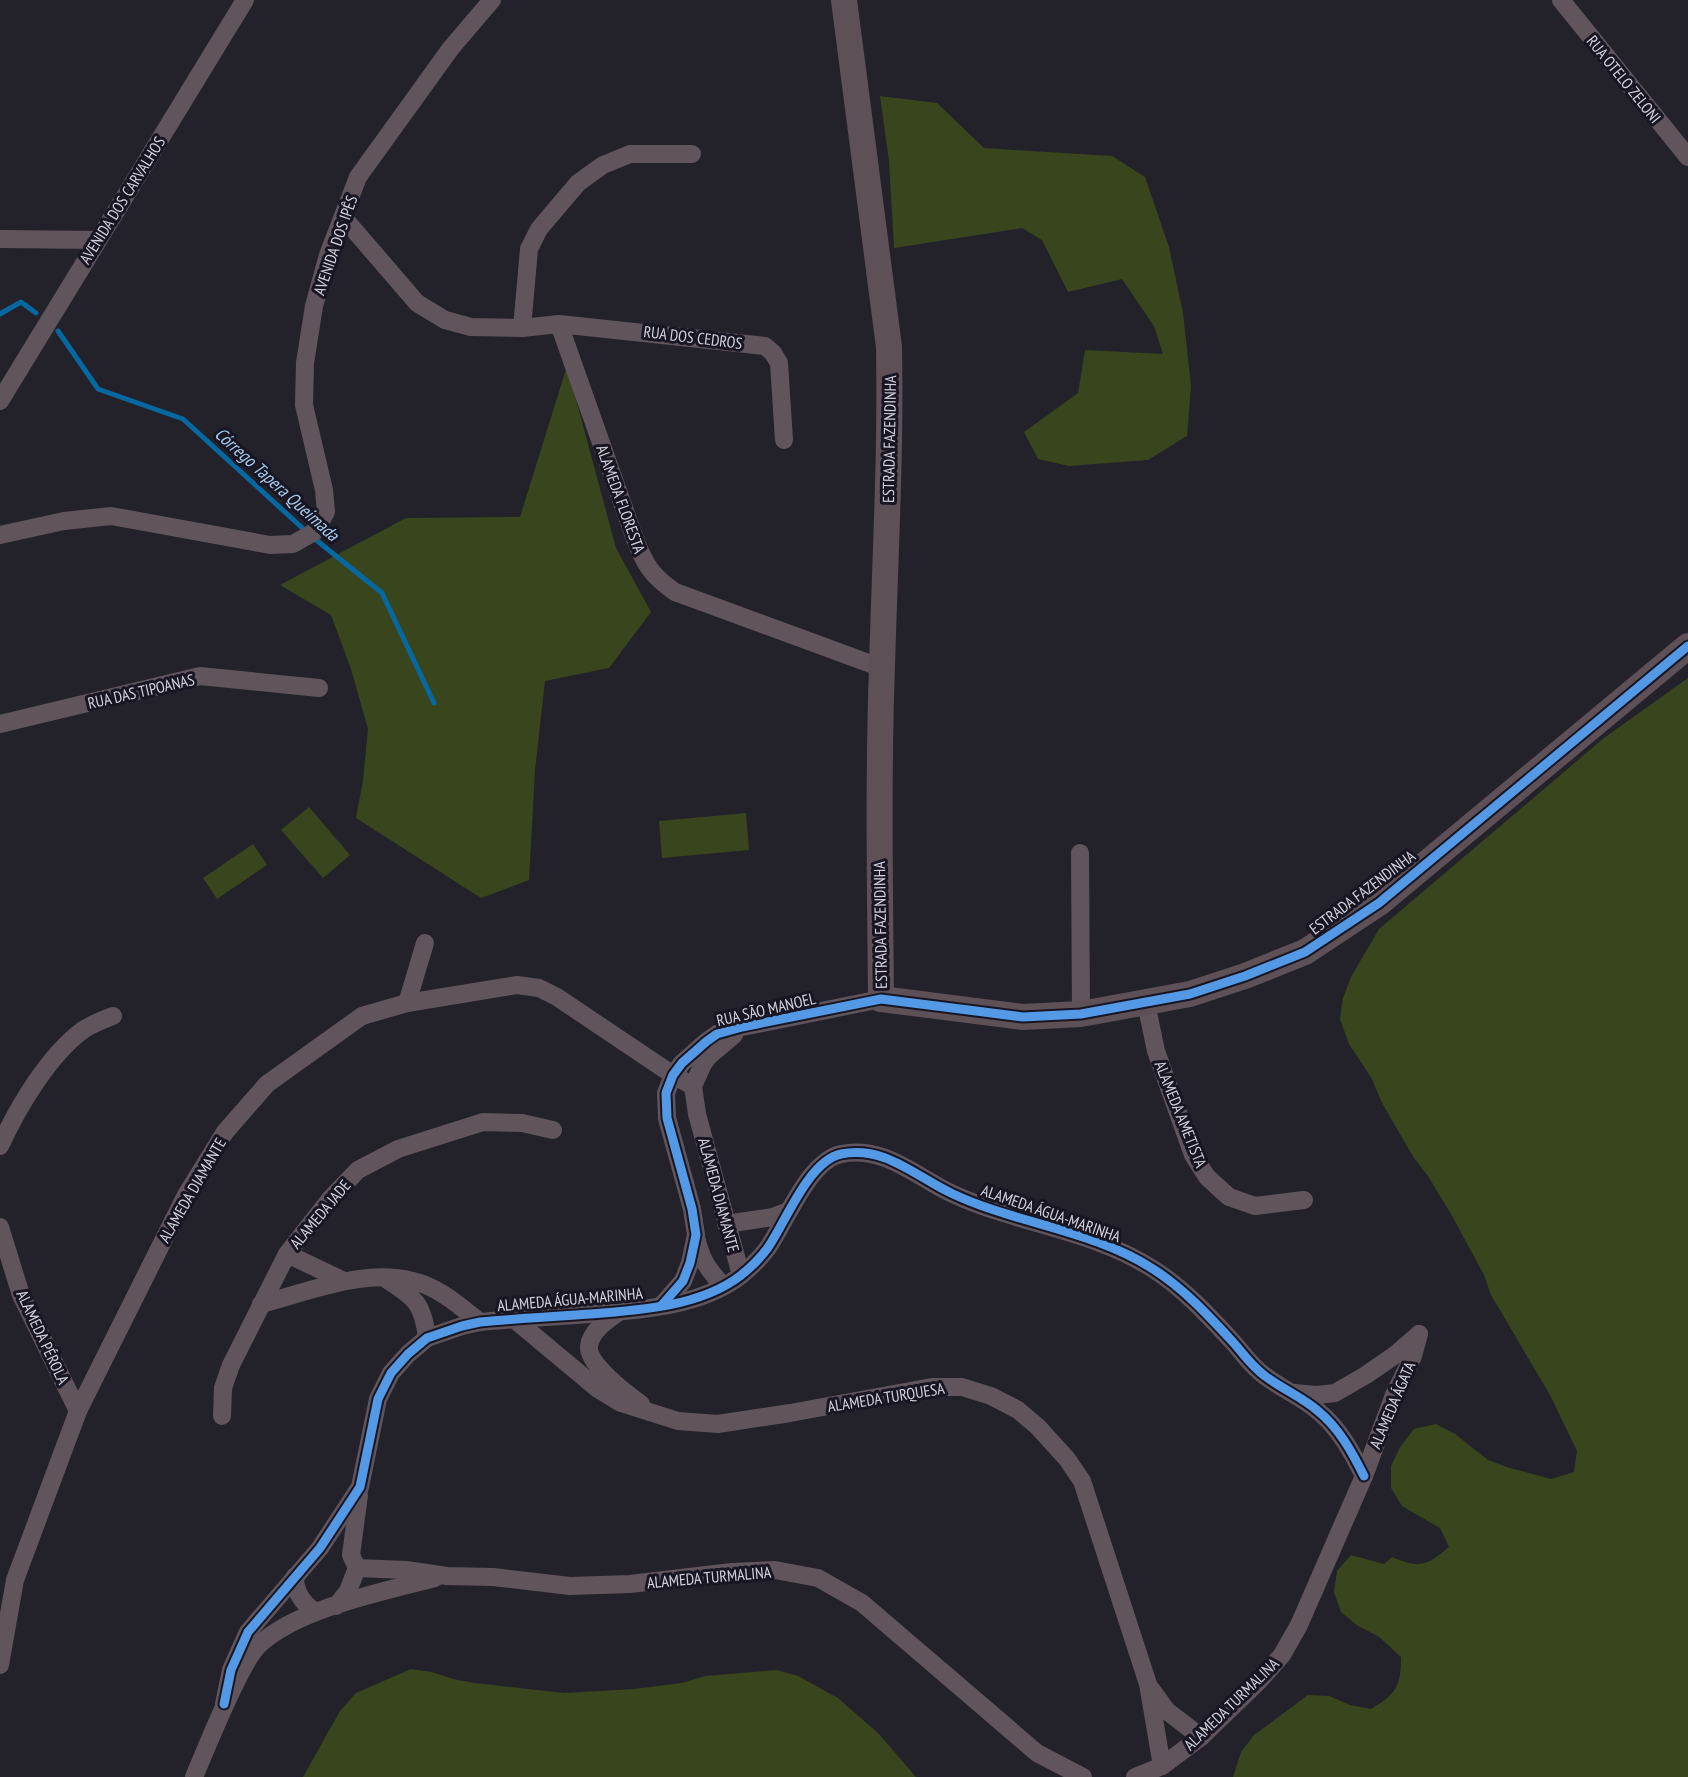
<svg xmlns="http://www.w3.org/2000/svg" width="1688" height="1777" font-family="'PT Sans Narrow',sans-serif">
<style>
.green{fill:#39451c}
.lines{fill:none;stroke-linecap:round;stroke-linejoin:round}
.stream{stroke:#0668a0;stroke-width:5}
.street{stroke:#60555c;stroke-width:18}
.secondary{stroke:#5e5057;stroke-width:26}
.cycleway-casing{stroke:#181623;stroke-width:13}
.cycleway{stroke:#5399e6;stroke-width:9}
.labels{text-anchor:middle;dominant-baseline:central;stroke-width:6;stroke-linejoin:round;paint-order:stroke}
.street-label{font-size:16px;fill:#d3d2db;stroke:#181623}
.water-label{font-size:18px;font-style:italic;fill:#a4cced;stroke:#181623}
</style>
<rect width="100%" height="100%" fill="#23222a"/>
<g class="green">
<path d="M 880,96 L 937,103 L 984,148 L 1112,156 L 1145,177 L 1169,247 L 1183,313 L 1191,386 L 1187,436 L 1148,460 L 1069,466 L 1038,459 L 1024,432 L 1078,393 L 1085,350 L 1163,354 L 1154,326 L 1122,279 L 1068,292 L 1042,240 L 1022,228 L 894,248 L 889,161 Z"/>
<path d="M 567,366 L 616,548 L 651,612 L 609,668 L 545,681 L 535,770 L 529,880 L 481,898 L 356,818 L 363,780 L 368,729 L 351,669 L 331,615 L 280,585 L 406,518 L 520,517 Z"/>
<path d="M 1688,678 L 1688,1777 L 1233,1777 L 1241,1752 L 1254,1735 L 1308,1695 L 1329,1696 L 1350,1705 L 1371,1709 C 1396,1694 1401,1687 1401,1657 L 1378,1636 L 1358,1626 L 1341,1612 L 1334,1592 L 1337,1571 L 1351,1555 L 1384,1564 L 1392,1557 C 1420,1569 1426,1566 1449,1547 L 1440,1528 L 1402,1506 L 1391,1488 L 1391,1466 L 1400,1447 L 1414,1429 L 1436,1424 L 1455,1434 L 1488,1460 L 1510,1468 L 1551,1479 L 1574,1472 L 1577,1451 L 1550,1395 L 1491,1295 L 1484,1275 L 1451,1214 L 1428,1176 L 1414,1158 L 1382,1103 L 1372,1079 L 1349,1044 L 1340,1019 L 1343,998 L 1351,977 L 1379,929 L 1604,738 Z"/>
<path d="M 309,807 L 350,855 L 323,878 L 281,830 Z"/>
<path d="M 746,813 L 749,850 L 662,858 L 659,821 Z"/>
<path d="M 253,844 L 267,865 L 217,899 L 203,878 Z"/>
<path d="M 411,1669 L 432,1672 L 453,1679 L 475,1683 L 564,1693 L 634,1689 L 682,1683 L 705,1676 L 777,1670 L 798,1676 L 838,1698 L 879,1734 L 916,1777 L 303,1777 L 340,1711 L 356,1693 Z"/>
</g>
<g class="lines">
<g class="stream">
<path d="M 0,314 L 21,302 L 36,313"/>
<path d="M 58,331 L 98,389 L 183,419 L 310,535 L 382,593 L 434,703"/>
</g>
<g class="street">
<path d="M 1561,0 L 1688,157"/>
<path d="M 343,217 L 417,303 L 445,320 L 471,327 L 522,328 L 559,324 L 765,346 L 773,353 L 779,363 L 784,440"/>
<path d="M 0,239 L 97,240"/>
<path d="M 559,324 L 635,539 C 645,565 652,576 675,592 L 882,668"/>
<path d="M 522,328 L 529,249 L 539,229 L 578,183 L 603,165 L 630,154 L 692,154"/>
<path d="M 0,401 L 245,0"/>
<path d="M 0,535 L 64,521 L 111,516 L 270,545 L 293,544 L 314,532 L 326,512 L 324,490 L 304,405 L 305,363 L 314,306 L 328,255 L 358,177 L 451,48 L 492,0"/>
<path d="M 0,724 L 200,676 L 319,688"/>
<path d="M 1080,853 L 1081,1014"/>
<path d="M 407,1003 L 425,943"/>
<path d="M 1146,1003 L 1156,1051 L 1193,1155 L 1207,1177 L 1229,1197 L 1255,1206 L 1304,1200"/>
<path d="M 734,1035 L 708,1057 L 703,1064 L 693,1086 L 697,1114 L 741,1275"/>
<path d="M 0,1146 C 18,1107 48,1056 83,1030 C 92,1024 103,1020 113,1016"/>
<path d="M 726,1224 L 773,1217 L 789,1211"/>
<path d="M 0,1227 L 21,1295 L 78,1411"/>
<path d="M 696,1237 C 701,1260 708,1269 723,1286"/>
<path d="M 287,1254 L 344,1281"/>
<path d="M 386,1279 C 415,1298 423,1303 427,1338"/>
<path d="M 261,1304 C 312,1291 370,1265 423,1284 C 444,1292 462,1308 480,1322"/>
<path d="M 662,1305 L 683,1281 L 690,1263 L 696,1235 L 692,1209 L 667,1118 L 666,1093 L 673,1075 L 682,1063 L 707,1041 L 717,1034 L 742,1027 L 881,999"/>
<path d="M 620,1311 C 608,1320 591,1330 589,1346 C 587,1364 627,1394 641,1404"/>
<path d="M 514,1319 L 598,1389 L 621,1403 L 678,1421 L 718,1424 L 790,1413 L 932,1387 L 962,1387 L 991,1396 L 1018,1410 L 1038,1427 L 1067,1459 L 1082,1481 L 1148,1684 L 1162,1766"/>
<path d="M 1294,1393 L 1317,1395 L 1335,1393 L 1366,1375 L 1395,1355 L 1419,1334"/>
<path d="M 222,1416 L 223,1388 L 231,1365 L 287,1254 L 330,1199 L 358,1170 L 398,1149 L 483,1122 L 522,1123 L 553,1130"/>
<path d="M 359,1495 L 351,1555 L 357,1568 L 406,1570 L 447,1576 L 493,1577 L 570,1586 L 630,1584 L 732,1572 L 775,1570 L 818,1578 L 862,1603 L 1037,1753 L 1083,1777"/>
<path d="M 295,1576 C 295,1593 302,1602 315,1612"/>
<path d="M 336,1606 L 348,1591 L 357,1568"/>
<path d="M 0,1665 L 15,1580 L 78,1411 L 186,1195 L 225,1132 L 267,1084 L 362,1016 L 407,1003 L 517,985 L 539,988 L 557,997 L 673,1075 L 693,1086"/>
<path d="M 1151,1689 L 1167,1711 L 1201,1737"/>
<path d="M 224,1704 L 231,1670 L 248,1632 L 320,1548 L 360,1487 L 378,1399 L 391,1373 L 408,1354 L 427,1338 L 462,1326 L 480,1322 C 512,1319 544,1317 576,1315 C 628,1311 697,1309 740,1276 C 749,1269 760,1258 767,1249 C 785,1224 808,1161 841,1154 C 885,1145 916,1177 953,1194 C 1017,1224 1093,1230 1153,1269 C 1183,1288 1208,1315 1232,1341 C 1242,1352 1252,1367 1265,1376 C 1282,1389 1302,1397 1318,1411 C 1339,1428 1352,1452 1364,1476"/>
<path d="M 194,1777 C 208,1744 221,1711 237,1680 C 243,1668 249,1655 259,1645 C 297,1609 384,1591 435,1578"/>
<path d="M 1135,1777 L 1162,1766 L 1201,1737 L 1259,1681 L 1282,1655 L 1299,1625 L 1364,1476 L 1394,1395 L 1413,1356 L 1419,1334"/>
</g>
<path class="secondary" d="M 844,0 L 889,347 C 891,454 885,560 882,666 C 878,777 880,888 881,999 L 1023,1017 L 1081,1014 L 1190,994 L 1245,976 L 1305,952 L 1379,903 L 1688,646"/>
<g class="cycleway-casing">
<g id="cycleway">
<path d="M 662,1305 L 683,1281 L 690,1263 L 696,1235 L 692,1209 L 667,1118 L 666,1093 L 673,1075 L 682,1063 L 707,1041 L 717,1034 L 742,1027 L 881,999 L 1023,1017 L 1081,1014 L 1190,994 L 1245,976 L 1305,952 L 1379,903 L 1688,646"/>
<path d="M 224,1704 L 231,1670 L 248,1632 L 320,1548 L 360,1487 L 378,1399 L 391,1373 L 408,1354 L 427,1338 L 462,1326 L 480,1322 C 512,1319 544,1317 576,1315 C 628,1311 697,1309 740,1276 C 749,1269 760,1258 767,1249 C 785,1224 808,1161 841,1154 C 885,1145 916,1177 953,1194 C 1017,1224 1093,1230 1153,1269 C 1183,1288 1208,1315 1232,1341 C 1242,1352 1252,1367 1265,1376 C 1282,1389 1302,1397 1318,1411 C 1339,1428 1352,1452 1364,1476"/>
</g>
</g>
<use href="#cycleway" class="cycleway"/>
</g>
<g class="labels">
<g class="street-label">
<text transform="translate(1624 79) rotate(51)">RUA OTELO ZELONI</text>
<text transform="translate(122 200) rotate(-58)">AVENIDA DOS CARVALHOS</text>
<text transform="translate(335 245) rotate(-71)">AVENIDA DOS IPÊS</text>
<text transform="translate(693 337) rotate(7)">RUA DOS CEDROS</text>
<text transform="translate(889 439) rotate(-89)">ESTRADA FAZENDINHA</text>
<text transform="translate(621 499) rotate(70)">ALAMEDA FLORESTA</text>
<text transform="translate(141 691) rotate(-13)">RUA DAS TIPOANAS</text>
<text transform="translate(1362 892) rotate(-37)">ESTRADA FAZENDINHA</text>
<text transform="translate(880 925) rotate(-91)">ESTRADA FAZENDINHA</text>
<text transform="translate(766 1009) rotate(-13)">RUA SÃO MANOEL</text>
<text transform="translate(1181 1114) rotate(68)">ALAMEDA AMETISTA</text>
<text transform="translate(192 1190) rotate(-60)">ALAMEDA DIAMANTE</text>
<text transform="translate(719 1195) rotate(75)">ALAMEDA DIAMANTE</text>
<text transform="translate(1051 1213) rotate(19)">ALAMEDA ÁGUA-MARINHA</text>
<text transform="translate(320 1214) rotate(-50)">ALAMEDA JADE</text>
<text transform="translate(570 1299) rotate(-5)">ALAMEDA ÁGUA-MARINHA</text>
<text transform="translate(43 1337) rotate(65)">ALAMEDA PÉROLA</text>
<text transform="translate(886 1397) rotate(-9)">ALAMEDA TURQUESA</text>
<text transform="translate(1392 1405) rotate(-67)">ALAMEDA ÁGATA</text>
<text transform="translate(709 1577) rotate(-5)">ALAMEDA TURMALINA</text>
<text transform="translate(1231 1704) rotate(-44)">ALAMEDA TURMALINA</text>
</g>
<g class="water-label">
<text transform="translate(277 484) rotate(42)">Córrego Tapera Queimada</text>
</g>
</g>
</svg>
